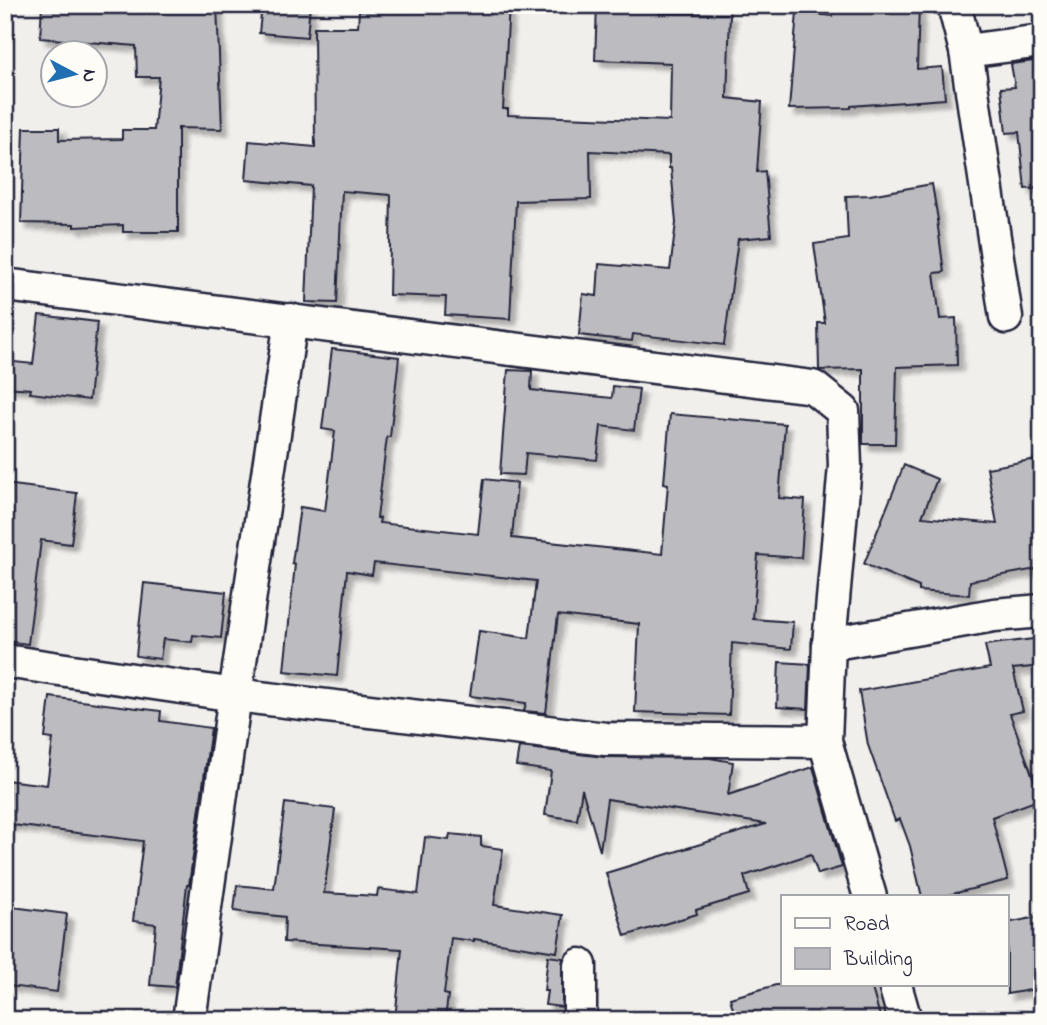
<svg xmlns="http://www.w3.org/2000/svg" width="1047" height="1025" font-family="'Indie Flower',sans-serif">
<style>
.building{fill:#bcbcc0;stroke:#22223b;stroke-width:2;filter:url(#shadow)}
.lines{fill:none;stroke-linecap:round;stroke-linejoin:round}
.street-casing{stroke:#22223b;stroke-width:37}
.street{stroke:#fdfcf7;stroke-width:32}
</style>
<defs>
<filter id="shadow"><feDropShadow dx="6" dy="6" stdDeviation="2" flood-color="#0004"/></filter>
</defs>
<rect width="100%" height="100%" fill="#f0efec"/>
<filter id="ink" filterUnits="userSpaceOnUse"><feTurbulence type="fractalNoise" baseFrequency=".0143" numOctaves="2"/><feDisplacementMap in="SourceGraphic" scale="14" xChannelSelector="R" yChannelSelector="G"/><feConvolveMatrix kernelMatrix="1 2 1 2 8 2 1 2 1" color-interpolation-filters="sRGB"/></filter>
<g filter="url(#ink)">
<g class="building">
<path d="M 42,5 L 217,5 L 222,129 L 178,128 L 178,232 L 123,232 L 123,225 L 74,227 L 74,224 L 21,223 L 24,128 L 59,128 L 59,140 L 122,139 L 122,130 L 154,130 L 159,77 L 137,77 L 136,46 L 40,38 Z"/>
<path d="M 262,5 L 310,5 L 307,37 L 259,33 Z"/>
<path d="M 458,5 L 509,5 L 503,109 L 508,109 L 508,115 L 670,121 L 671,63 L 595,60 L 597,5 L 660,5 L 659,13 L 730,14 L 727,98 L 762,102 L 757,172 L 765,171 L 771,236 L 738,239 L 724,345 L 633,334 L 632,341 L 579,335 L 583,294 L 597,296 L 599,264 L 670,270 L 676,223 L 671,168 L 669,168 L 669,155 L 590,151 L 591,199 L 516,201 L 510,319 L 445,315 L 446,297 L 389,295 L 391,195 L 342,191 L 337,303 L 306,302 L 311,186 L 246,180 L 249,141 L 315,147 L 314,27 L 358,27 L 359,10 L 458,13 Z"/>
<path d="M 866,5 L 919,5 L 917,69 L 942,67 L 945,99 L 851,106 L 851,108 L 789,109 L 797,12 L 832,16 L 833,6 L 866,9 Z"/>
<path d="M 1042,60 L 1042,188 L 1025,189 L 1019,132 L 1006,133 L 1001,88 L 1015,87 L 1011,64 Z"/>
<path d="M 932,184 L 938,220 L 937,220 L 944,272 L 934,273 L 940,319 L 956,318 L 957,365 L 897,367 L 895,444 L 863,444 L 863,369 L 819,370 L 818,323 L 825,323 L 814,244 L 848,239 L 846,196 L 870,195 Z"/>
<path d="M 39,315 L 97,322 L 89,400 L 30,393 L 31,389 L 5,387 L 5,361 L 33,364 Z"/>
<path d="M 332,349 L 399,357 L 390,437 L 387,437 L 377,518 L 380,518 L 379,523 L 478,534 L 484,479 L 517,483 L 512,538 L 662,554 L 668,484 L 664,483 L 670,414 L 785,424 L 779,498 L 805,500 L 801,558 L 758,555 L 753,619 L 793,622 L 791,649 L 732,643 L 729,715 L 635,712 L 639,624 L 558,615 L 546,713 L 524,711 L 526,703 L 470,696 L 479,631 L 529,638 L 536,581 L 374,563 L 372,575 L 347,571 L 337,676 L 284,671 L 295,564 L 292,563 L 300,507 L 325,511 L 335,431 L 322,429 Z"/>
<path d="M 508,370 L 532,371 L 531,390 L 612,398 L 613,386 L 639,389 L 634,430 L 601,426 L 597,460 L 526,453 L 524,475 L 500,474 Z"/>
<path d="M 1042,458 L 1042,568 L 970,581 L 969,595 L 919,591 L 919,587 L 864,564 L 904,465 L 937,479 L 922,517 L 997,524 L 987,468 Z"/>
<path d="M 5,484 L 77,493 L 71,544 L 41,540 L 28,644 L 5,641 Z"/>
<path d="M 144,583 L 226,592 L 221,638 L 193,635 L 192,642 L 163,639 L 160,659 L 136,656 Z"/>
<path d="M 1042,638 L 1042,666 L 1013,669 L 1023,711 L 1010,714 L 1041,799 L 992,817 L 1008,880 L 940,897 L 922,897 L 910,846 L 900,819 L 895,821 L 868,745 L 859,691 L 990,668 L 985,645 Z"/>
<path d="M 779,662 L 810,664 L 808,709 L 777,707 Z"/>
<path d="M 50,697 L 161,711 L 160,721 L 211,728 L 189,885 L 187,885 L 175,987 L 150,985 L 156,924 L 133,921 L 143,841 L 5,824 L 5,780 L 47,785 L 53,739 L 45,738 Z"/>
<path d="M 519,747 L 604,757 L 710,758 L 733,762 L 728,795 L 813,767 L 842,867 L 818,874 L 811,854 L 744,876 L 749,894 L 696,910 L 697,914 L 625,936 L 606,873 L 766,824 L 607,799 L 600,851 L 582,789 L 577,820 L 545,815 L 551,771 L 516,766 Z"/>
<path d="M 285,803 L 335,809 L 324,893 L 377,896 L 378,889 L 418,894 L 425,837 L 449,840 L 450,834 L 481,837 L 481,846 L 503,849 L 494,905 L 563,915 L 557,952 L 474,939 L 474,941 L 451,938 L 444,994 L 448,995 L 445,1020 L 395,1020 L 402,949 L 284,942 L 285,917 L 234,911 L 237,885 L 274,889 Z"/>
<path d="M 5,906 L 67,914 L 57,992 L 8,986 L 14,937 L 5,936 Z"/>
<path d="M 1042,916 L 1042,988 L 1007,994 L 1007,923 Z"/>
<path d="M 548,956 L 563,958 L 562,965 L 562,1007 L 545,1005 L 547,991 L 544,991 Z"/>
<path d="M 776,985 L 871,985 L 881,1020 L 736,1020 L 730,998 Z"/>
</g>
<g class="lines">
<g class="street-casing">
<g id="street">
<path d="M 954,5 L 966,51 L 1006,317"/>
<path d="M 966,51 L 1042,41"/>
<path d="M 5,285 L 813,387 L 843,411 L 845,466 L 829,644 L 825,741 L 870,897"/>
<path d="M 829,644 L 994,615 L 1042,611"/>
<path d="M 5,661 L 235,695 L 606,739 L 825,741"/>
<path d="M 895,985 L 905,1020"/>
<path d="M 189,1020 L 235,695 L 291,320"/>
<path d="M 580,1020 L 580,965"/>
</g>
</g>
<use href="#street" class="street"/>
</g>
</g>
<rect width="1047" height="1025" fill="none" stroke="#fdfcf7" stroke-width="28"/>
<rect x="14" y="14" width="1019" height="997" fill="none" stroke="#22223b" stroke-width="2.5" filter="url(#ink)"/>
<rect x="781" y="895" width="228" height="91" fill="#fdfcf7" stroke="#a5a5ac" stroke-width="2"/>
<rect x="795" y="918" width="35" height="10" fill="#fdfcf7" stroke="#a5a5ac" stroke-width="2"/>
<text x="844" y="930" font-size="21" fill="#22223b">Road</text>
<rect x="795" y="948" width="35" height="21" fill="#bcbcc0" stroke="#a5a5ac" stroke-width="2"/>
<text x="844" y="965" font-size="21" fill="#22223b">Building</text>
<g transform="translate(74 74) rotate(97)"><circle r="33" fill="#fdfcf7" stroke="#a5a5ac" stroke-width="2"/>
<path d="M0-5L12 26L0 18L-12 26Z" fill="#1f6fb2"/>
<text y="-10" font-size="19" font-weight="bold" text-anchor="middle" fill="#22223b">N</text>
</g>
</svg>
